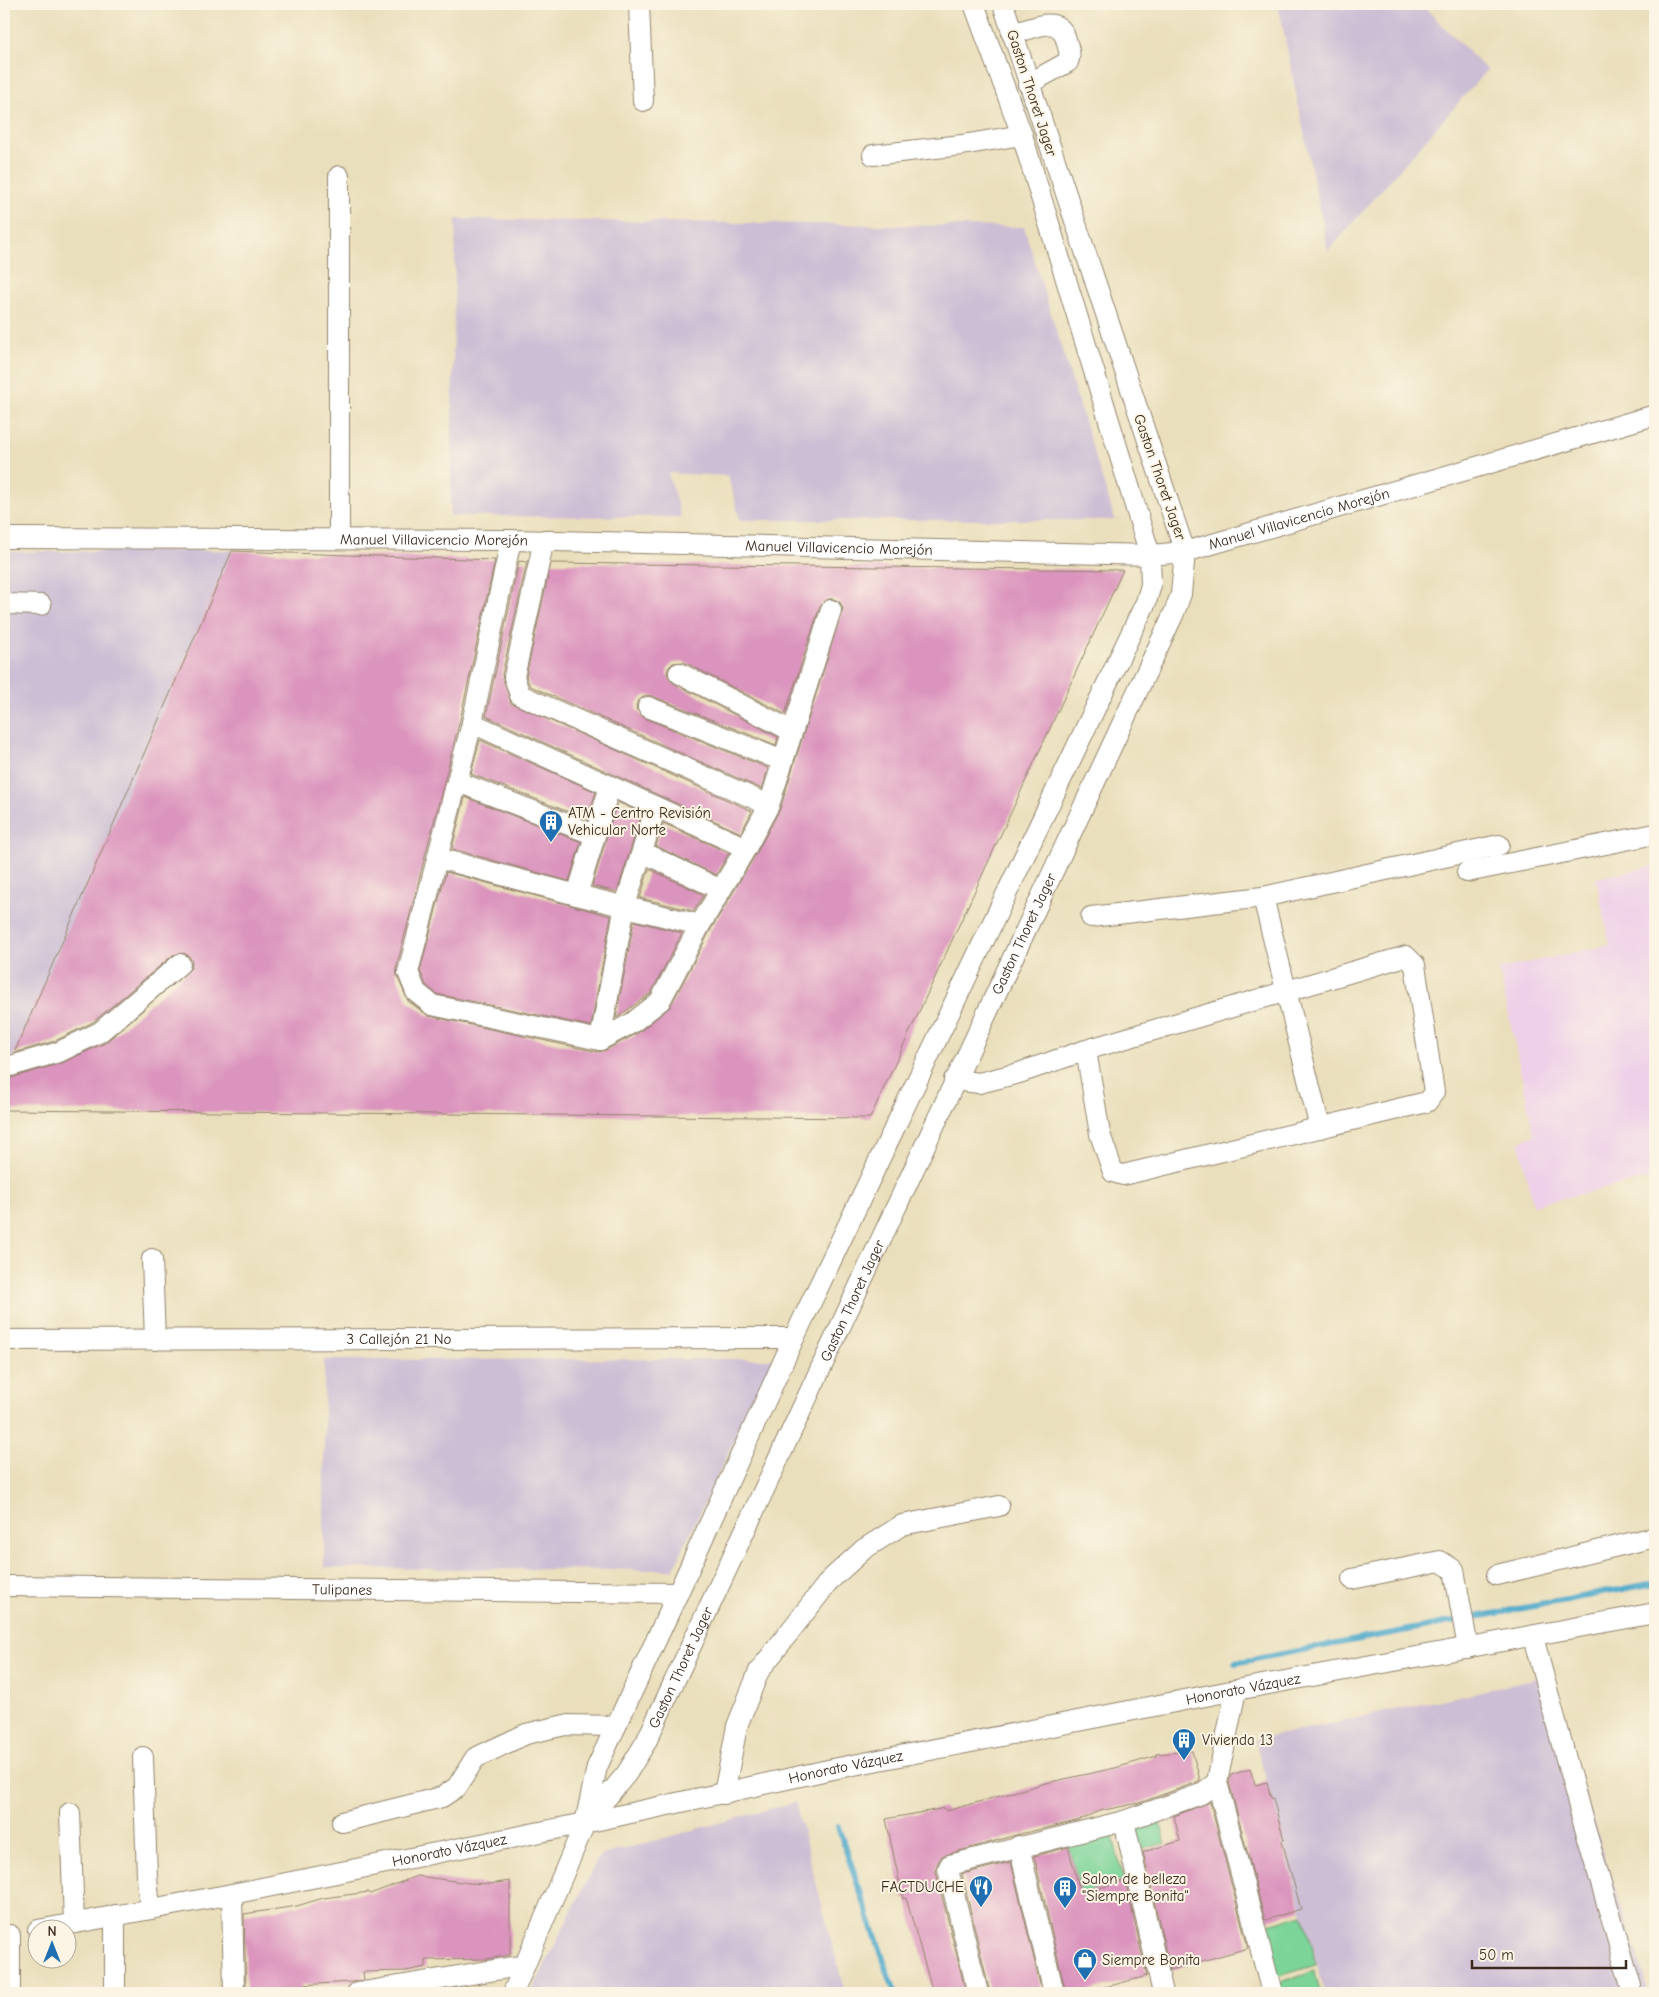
<svg xmlns="http://www.w3.org/2000/svg" width="1659" height="1997" font-family="'Comic Neue',sans-serif">
<style>
.built{fill:#eed0e8}
.industrial{fill:#ccbed4}
.green{fill:#7cd499;stroke:#5c7f5c}
.lines{fill:none;stroke-linecap:round;stroke-linejoin:round}
.stream{stroke:#4aa7c9;stroke-width:6}
.building{fill:#db94bd}
.minor-casing{stroke:#92846d;stroke-width:22}
.minor{stroke:#fff;stroke-width:20}
.labels{text-anchor:middle;dominant-baseline:central;stroke-width:4;stroke-linejoin:round;paint-order:stroke}
.street-label{font-size:15px;fill:#3b2a1e;stroke:#fcf5e5}
.poi-label{font-size:15px;fill:#3b2a1e;stroke:#fcf5e5;text-anchor:start}
</style>
<rect width="100%" height="100%" fill="#fcf5e5"/>
<filter id="ink" filterUnits="userSpaceOnUse"><feTurbulence type="fractalNoise" baseFrequency=".02" numOctaves="2"/><feDisplacementMap in="SourceGraphic" scale="10" xChannelSelector="R" yChannelSelector="G"/><feConvolveMatrix kernelMatrix="1 2 1 2 8 2 1 2 1" color-interpolation-filters="sRGB"/></filter>
<filter id="wash" filterUnits="userSpaceOnUse"><feTurbulence type="fractalNoise" baseFrequency=".0096" numOctaves="4" result="noise"/><feDisplacementMap in="SourceGraphic" scale="20" xChannelSelector="R" yChannelSelector="G"/><feGaussianBlur stdDeviation="1.12" result="paint"/><feColorMatrix in="noise" values="0 0 0 0 0 0 0 0 0 0 0 0 0 0 0 0 0 1.4 0 .05"/><feComposite in="paint" operator="in"/></filter>
<g filter="url(#wash)">
<rect width="100%" height="100%" fill="#eadfbc"/>
<path class="built" d="M 1655,866 L 1655,1177 L 1533,1205 L 1519,1142 L 1534,1135 L 1499,969 L 1610,945 L 1596,878 Z"/>
<g class="industrial">
<path d="M 1278,4 L 1421,4 L 1487,70 L 1328,251 Z"/>
<path d="M 456,219 L 1024,227 L 1115,520 L 740,520 L 728,476 L 668,473 L 681,517 L 450,516 Z"/>
<path d="M 232,550 L 4,1077 L 4,552 Z"/>
<path d="M 773,1359 L 673,1570 L 324,1568 L 324,1360 Z"/>
<path d="M 1547,1677 L 1649,1993 L 1325,1993 L 1255,1740 Z"/>
<path d="M 795,1802 L 845,1993 L 531,1993 L 599,1856 Z"/>
</g>
<g class="green">
<path d="M 1157,1818 L 1166,1843 L 1141,1850 L 1136,1824 Z"/>
<path d="M 1112,1833 L 1124,1881 L 1081,1894 L 1068,1845 Z"/>
<path d="M 1303,1914 L 1316,1965 L 1276,1977 L 1265,1925 Z"/>
<path d="M 1314,1971 L 1321,1993 L 1283,1993 L 1281,1983 Z"/>
</g>
<g class="lines">
<g class="stream">
<path d="M 1235,1663 L 1655,1583"/>
<path d="M 838,1827 L 895,1993"/>
</g>
</g>
<g id="blocks">
<g class="building">
<path d="M 232,551 L 495,560 L 460,720 L 396,969 L 397,976 L 408,1001 L 429,1016 L 598,1052 L 606,1050 L 638,1033 L 670,1007 L 710,931 L 756,854 L 780,809 L 843,608 L 840,602 L 834,599 L 828,599 L 820,606 L 785,714 L 684,662 L 673,663 L 668,668 L 667,674 L 673,683 L 778,737 L 776,745 L 652,696 L 646,695 L 637,702 L 636,709 L 644,718 L 768,768 L 762,789 L 530,686 L 526,676 L 551,563 L 1123,570 L 870,1118 L 4,1110 L 4,1080 L 62,1063 L 105,1043 L 191,968 L 192,962 L 189,956 L 184,953 L 173,955 L 93,1022 L 55,1041 L 14,1053 Z"/>
<path d="M 519,561 L 527,562 L 502,675 L 511,703 L 752,811 L 741,833 L 486,716 Z"/>
<path d="M 480,740 L 596,792 L 587,819 L 471,774 Z"/>
<path d="M 465,797 L 581,842 L 569,881 L 452,849 Z"/>
<path d="M 617,802 L 642,813 L 617,892 L 592,886 Z"/>
<path d="M 663,823 L 729,853 L 716,875 L 656,846 Z"/>
<path d="M 649,869 L 704,895 L 694,911 L 640,898 Z"/>
<path d="M 446,872 L 611,916 L 591,1026 L 437,994 L 426,985 L 420,971 Z"/>
<path d="M 634,921 L 682,933 L 651,993 L 616,1018 Z"/>
<path d="M 1192,1751 L 1200,1780 L 1195,1783 L 1139,1803 L 1099,1811 L 1076,1821 L 1016,1835 L 942,1856 L 937,1864 L 936,1872 L 966,1993 L 933,1993 L 906,1898 L 903,1899 L 886,1819 L 945,1808 L 946,1811 L 1046,1783 L 1115,1768 L 1157,1756 L 1156,1754 Z"/>
<path d="M 1250,1769 L 1255,1785 L 1267,1782 L 1271,1798 L 1273,1798 L 1284,1840 L 1282,1841 L 1301,1909 L 1265,1920 L 1229,1782 L 1231,1775 Z"/>
<path d="M 1210,1802 L 1248,1948 L 1170,1970 L 1143,1852 L 1180,1841 L 1174,1816 Z"/>
<path d="M 1068,1847 L 1081,1894 L 1125,1880 L 1147,1976 L 1083,1993 L 1066,1993 L 1034,1856 Z"/>
<path d="M 1011,1862 L 1042,1993 L 990,1993 L 962,1874 Z"/>
<path d="M 417,1876 L 469,1883 L 489,1884 L 510,1881 L 510,1955 L 486,1959 L 426,1960 L 426,1967 L 406,1971 L 363,1972 L 364,1980 L 352,1982 L 301,1985 L 302,1993 L 246,1993 L 244,1914 L 297,1906 L 323,1898 L 369,1892 L 370,1894 Z"/>
</g>
</g>
</g>
<g filter="url(#ink)">
<use href="#blocks" fill-opacity="0" stroke="#92846d" stroke-width="1"/>
<g class="lines">
<g class="minor-casing">
<g id="minor">
<path d="M 639,4 L 643,101"/>
<path d="M 1012,34 C 1036,28 1060,12 1067,43 C 1069,50 1071,55 1068,62 L 1028,84"/>
<path d="M 873,155 L 962,145 L 1022,135"/>
<path d="M 339,176 L 339,539"/>
<path id="s1" d="M 4,538 L 511,540 L 1150,555 L 1185,552 L 1655,415"/>
<path d="M 4,604 L 41,605"/>
<path d="M 679,673 L 792,731"/>
<path d="M 648,707 L 783,761"/>
<path d="M 472,723 L 746,848 L 769,805 L 520,695 L 514,677 L 544,540"/>
<path d="M 458,782 L 595,835"/>
<path d="M 769,805 L 831,610"/>
<path d="M 642,852 L 721,890"/>
<path d="M 438,858 L 577,895 L 700,925 L 660,1001 L 632,1023 L 600,1040 L 432,1005 L 416,992 L 408,972 L 472,723 L 511,540"/>
<path d="M 1467,872 L 1655,834"/>
<path d="M 577,895 L 610,786"/>
<path d="M 1091,917 L 1263,897"/>
<path d="M 700,925 L 746,848"/>
<path d="M 600,1040 L 625,905 L 656,807"/>
<path d="M 4,1068 L 59,1052 L 100,1032 L 180,964"/>
<path d="M 954,1080 L 979,1083 L 1019,1073 L 1086,1050 L 1406,956 L 1415,965 L 1434,1092 L 1427,1102 L 1123,1175 L 1113,1172 L 1100,1134 L 1086,1050"/>
<path d="M 1320,1128 L 1263,897 L 1499,845"/>
<path d="M 152,1259 L 155,1340"/>
<path id="s2" d="M 4,1340 L 794,1338"/>
<path d="M 1497,1575 L 1655,1537"/>
<path d="M 1352,1579 L 1440,1561 L 1454,1570 L 1468,1648"/>
<path id="s3" d="M 4,1586 L 678,1593"/>
<path d="M 1533,1637 L 1582,1818 L 1631,1986 L 1631,1993"/>
<path d="M 1236,1690 L 1217,1782 L 1272,1993"/>
<path d="M 143,1757 L 147,1877 L 150,1909"/>
<path d="M 724,1794 L 737,1726 L 759,1671 L 830,1580 L 864,1549 L 902,1525 L 999,1506"/>
<path d="M 70,1813 L 74,1923"/>
<path id="s4" d="M 587,1821 L 627,1773 L 646,1742 L 1174,613 L 1181,594 L 1185,552 L 1003,4"/>
<path d="M 1124,1821 L 1163,1993"/>
<path d="M 342,1822 L 442,1797 L 457,1787 L 475,1758 L 526,1734 L 565,1725 L 616,1726"/>
<path d="M 1019,1846 L 1054,1993"/>
<path d="M 232,1894 L 234,1993"/>
<path d="M 115,1915 L 115,1993"/>
<path id="s5" d="M 38,1930 L 232,1894 L 585,1823 L 828,1770 L 1236,1690 L 1655,1613"/>
<path d="M 10,1993 L 10,1935"/>
<path d="M 357,1993 L 525,1965"/>
<path d="M 513,1993 L 585,1823 L 597,1767 L 678,1593 L 794,1338 L 1146,602 L 1151,585 L 1150,555 L 1022,135 L 974,4"/>
<path d="M 978,1993 L 948,1869 L 950,1865 L 1124,1821 L 1201,1794 L 1217,1782"/>
</g>
</g>
<use href="#minor" class="minor"/>
</g>
</g>
<defs>
<g id="building-pin" transform="scale(1.25)"><path d="M0 17L-7.5 6A9.5 9.5 0 1 1 7.5 6Z" fill="#1f6fb2" stroke="#fcf5e5"/><path d="M-4-6H4V6H1V3H-1V6H-4ZM-2.5-4.3h1.7v1.8h-1.7ZM.8-4.3h1.7v1.8H.8ZM-2.5-1h1.7V.8h-1.7ZM.8-1h1.7V.8H.8Z" fill="#fff"/></g>
<g id="restaurant-pin" transform="scale(1.25)"><path d="M0 17L-7.5 6A9.5 9.5 0 1 1 7.5 6Z" fill="#1f6fb2" stroke="#fcf5e5"/><path d="M-5-6h1v4h1v-4h1v4h1v-4h1v5L-1.5 .5V6h-2V.5L-5-1ZM5-6V6H3V1.5H1.5Q1.5-4 5-6Z" fill="#fff"/></g>
<g id="shop-pin" transform="scale(1.25)"><path d="M0 17L-7.5 6A9.5 9.5 0 1 1 7.5 6Z" fill="#1f6fb2" stroke="#fcf5e5"/><path d="M-5-2.5h2.3a2.7 3.5 0 0 1 5.4 0H5L5.5 6h-11ZM-1.5-2.5h3a1.5 2.3 0 0 0-3 0Z" fill="#fff"/></g>
</defs>
<g fill-rule="evenodd">
<use href="#building-pin" x="551" y="822"/>
<use href="#building-pin" x="1184" y="1740"/>
<use href="#restaurant-pin" x="981" y="1887"/>
<use href="#building-pin" x="1065" y="1888"/>
<use href="#shop-pin" x="1085" y="1960"/>
</g>
<g class="labels">
<g class="street-label">
<text transform="translate(1032 93) rotate(72)">Gaston Thoret Jager</text>
<text transform="translate(1160 477) rotate(71)">Gaston Thoret Jager</text>
<text stroke="none"><textPath href="#s1" startOffset="1300">Manuel Villavicencio Morejón</textPath></text>
<text stroke="none"><textPath href="#s1" startOffset="430">Manuel Villavicencio Morejón</textPath></text>
<text stroke="none"><textPath href="#s1" startOffset="835">Manuel Villavicencio Morejón</textPath></text>
<text stroke="none"><textPath href="#s4" startOffset="991">Gaston Thoret Jager</textPath></text>
<text stroke="none"><textPath href="#s4" startOffset="586">Gaston Thoret Jager</textPath></text>
<text stroke="none"><textPath href="#s2" startOffset="395">3 Callejón 21 No</textPath></text>
<text stroke="none"><textPath href="#s3" startOffset="338">Tulipanes</textPath></text>
<text stroke="none"><textPath href="#s4" startOffset="181">Gaston Thoret Jager</textPath></text>
<text stroke="none"><textPath href="#s5" startOffset="1229">Honorato Vázquez</textPath></text>
<text stroke="none"><textPath href="#s5" startOffset="824">Honorato Vázquez</textPath></text>
<text stroke="none"><textPath href="#s5" startOffset="419">Honorato Vázquez</textPath></text>
</g>
<g class="poi-label">
<text x="568" y="813">ATM - Centro Revisión<tspan x="568" dy="17">Vehicular Norte</tspan></text>
<text x="1202" y="1740">Vivienda 13</text>
<text x="1082" y="1879">Salon de belleza<tspan x="1082" dy="17">"Siempre Bonita"</tspan></text>
<text x="964" y="1887" text-anchor="end">FACTDUCHE</text>
<text x="1102" y="1960">Siempre Bonita</text>
</g>
</g>
<rect width="1659" height="1997" fill="none" stroke="#fcf5e5" stroke-width="20"/>
<g transform="translate(52 1944)"><circle r="24" fill="#fcf5e5" stroke="#afa495"/>
<path d="M0-4L9 19L0 12L-9 19Z" fill="#1f6fb2"/>
<text y="-8" font-size="14" font-weight="bold" text-anchor="middle" fill="#3b2a1e">N</text>
</g>
<path d="M1472 1960v8h154v-8" fill="none" stroke="#3b2a1e" stroke-width="2.5"/>
<text x="1479" y="1960" font-size="15" fill="#3b2a1e" stroke="#fcf5e5" stroke-width="4" paint-order="stroke">50 m</text>
</svg>
